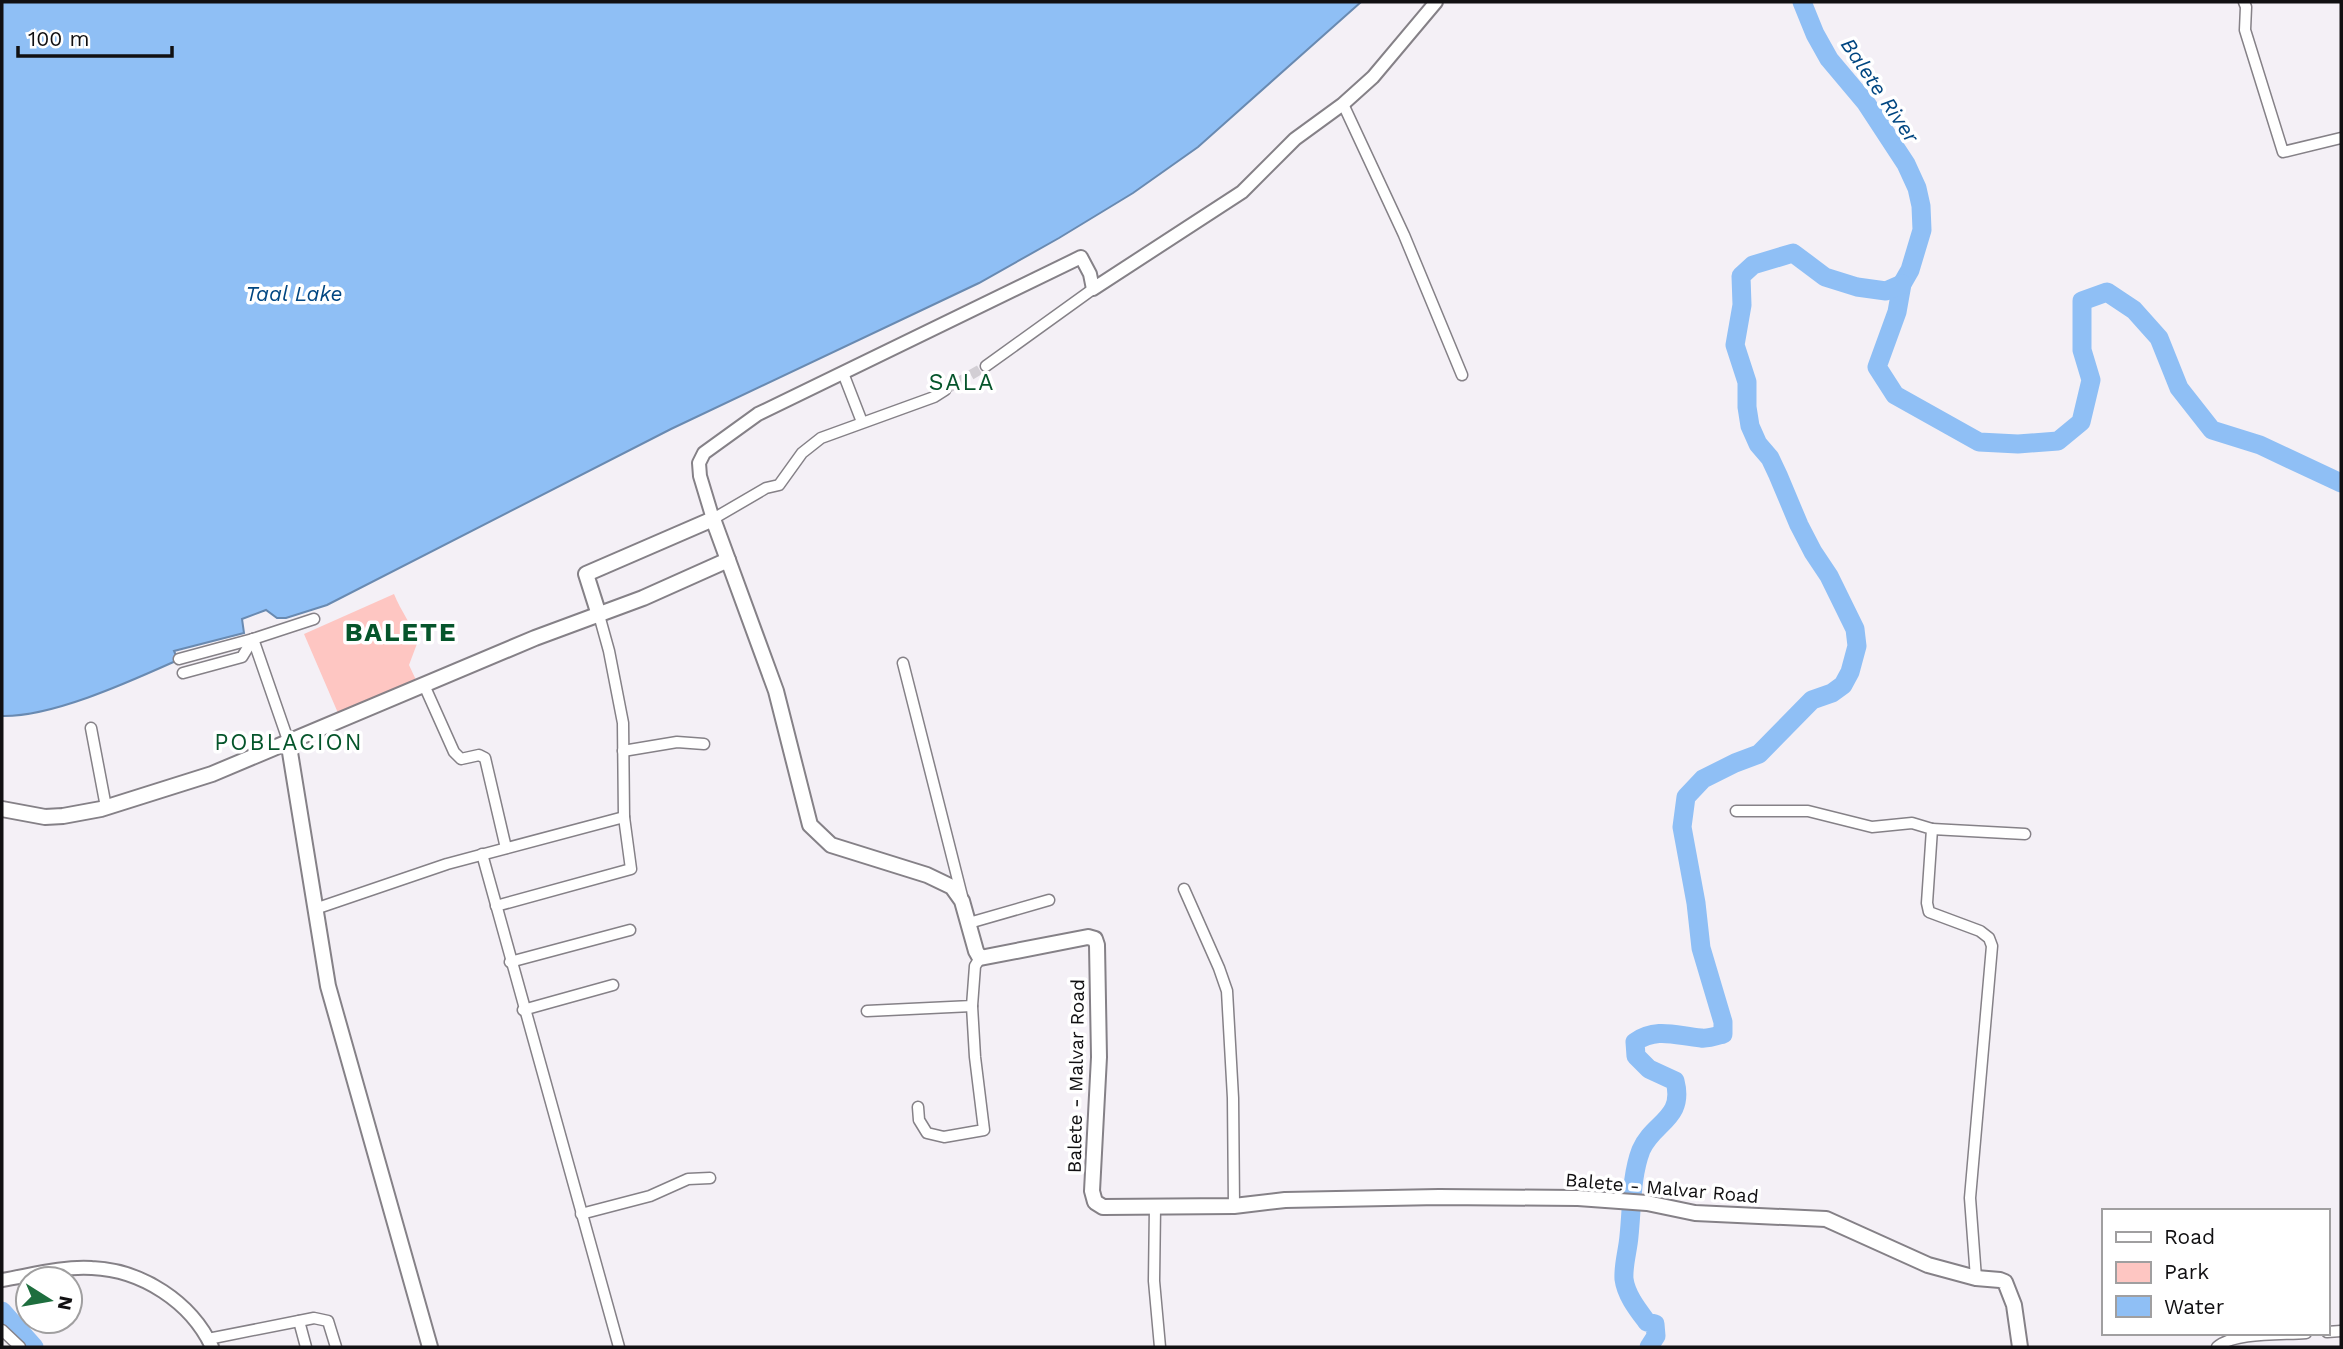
<svg xmlns="http://www.w3.org/2000/svg" width="2343" height="1349" font-family="'Work Sans',sans-serif">
<style>
.green{fill:#fec6c2}
.water{fill:#8fbff5;stroke:#698ab1;stroke-width:2}
.lines{fill:none;stroke-linecap:round;stroke-linejoin:round}
.river{stroke:#8fbff5;stroke-width:19}
.minor-tunnel{stroke:#d2ced4;stroke-width:10;stroke-dasharray:10 5;stroke-linecap:butt}
.minor-casing{stroke:#858187;stroke-width:13}
.tertiary-casing{stroke:#858187;stroke-width:16}
.secondary-casing{stroke:#858187;stroke-width:18}
.minor{stroke:#fff;stroke-width:10}
.tertiary{stroke:#fff;stroke-width:12}
.secondary{stroke:#fff;stroke-width:14}
.labels{text-anchor:middle;dominant-baseline:central;stroke-width:7;stroke-linejoin:round;paint-order:stroke}
.street-label{font-size:19px;fill:#111012;stroke:#fff}
.water-label{font-size:21px;font-style:italic;fill:#004681;stroke:#fff}
.quarter-label{font-size:23px;letter-spacing:2px;fill:#05552b;stroke:#fff}
.district-label{font-size:26px;font-weight:bold;letter-spacing:2px;fill:#05552b;stroke:#fff}
</style>
<rect width="100%" height="100%" fill="#f4f0f6"/>
<path class="green" d="M 394,594 C 401,611 411,624 418,641 L 409,665 L 416,680 L 338,713 L 304,634 Z"/>
<path class="water" d="M 2,2 L 1361,2 L 1198,147 L 1133,193 L 1059,238 L 979,283 L 671,429 L 327,605 L 286,618 L 277,618 L 266,610 L 242,619 L 244,633 L 174,651 L 178,660 C 131,681 53,717 2,716 Z"/>
<g class="lines">
<g class="river">
<path d="M 1802,2 L 1815,34 L 1829,59 L 1866,103 L 1906,164 L 1917,188 L 1921,206 L 1922,230 L 1910,270 L 1902,284 L 1897,312 L 1877,367 L 1895,395 L 1979,442 L 2018,444 L 2058,441 L 2081,422 L 2091,380 L 2082,350 L 2082,301 L 2107,292 L 2134,310 L 2159,338 L 2179,388 L 2212,430 L 2260,445 L 2341,483"/>
<path d="M 2,1311 L 34,1347"/>
<path d="M 1649,1347 L 1656,1336 L 1655,1324 L 1647,1322 C 1638,1310 1626,1295 1624,1279 C 1623,1265 1628,1250 1629,1236 C 1632,1208 1631,1176 1641,1150 C 1653,1122 1685,1119 1675,1081 L 1649,1069 L 1636,1056 L 1635,1042 C 1657,1027 1676,1036 1701,1038 C 1708,1039 1716,1036 1723,1034 L 1723,1022 L 1701,948 L 1696,903 L 1682,827 L 1686,797 L 1703,779 L 1735,763 L 1759,754 L 1812,700 L 1832,693 L 1843,685 L 1850,672 L 1857,646 L 1855,629 L 1829,576 L 1813,552 L 1799,525 L 1778,475 L 1770,458 L 1758,444 L 1750,426 L 1747,407 L 1747,382 L 1735,345 L 1742,305 L 1741,276 L 1753,265 L 1793,253 L 1825,277 L 1857,287 L 1886,291 L 1902,284"/>
</g>
<path class="minor-tunnel" d="M 945,390 L 986,366"/>
<g class="minor-casing">
<g id="minor">
<path d="M 2244,2 L 2246,7 L 2245,30 L 2283,152 L 2341,138"/>
<path d="M 1343,104 L 1404,235 L 1462,375"/>
<path d="M 986,366 L 1093,289"/>
<path d="M 843,373 L 862,422"/>
<path d="M 713,519 L 766,488 L 779,485 L 802,453 L 821,438 L 934,397 L 945,390"/>
<path d="M 253,639 L 288,740"/>
<path d="M 179,659 L 253,639 L 314,619"/>
<path d="M 903,663 L 962,896"/>
<path d="M 183,673 L 242,657 L 253,639"/>
<path d="M 424,685 L 454,752 L 461,759 L 479,755 L 485,758 L 506,848"/>
<path d="M 91,728 L 106,807"/>
<path d="M 623,751 L 677,742 L 704,744"/>
<path d="M 1736,811 L 1808,811 L 1872,827 L 1912,823 L 1932,829 L 1927,903 L 1929,912 L 1980,931 L 1989,938 L 1992,946 L 1970,1198 L 1976,1278"/>
<path d="M 1932,829 L 2025,834"/>
<path d="M 482,854 L 619,1347"/>
<path d="M 1184,889 L 1219,968 L 1227,991 L 1233,1098 L 1234,1206"/>
<path d="M 496,906 L 631,869 L 624,817 L 623,723 L 609,651 L 599,615"/>
<path d="M 315,909 L 447,864 L 624,817"/>
<path d="M 969,923 L 1049,900"/>
<path d="M 510,962 L 630,930"/>
<path d="M 523,1010 L 613,985"/>
<path d="M 867,1011 L 972,1006 L 975,966 L 980,958"/>
<path d="M 918,1107 L 919,1120 L 927,1133 L 944,1137 L 984,1130 L 975,1057 L 972,1006"/>
<path d="M 1155,1207 L 1154,1281 L 1160,1347"/>
<path d="M 581,1214 L 650,1196 L 688,1179 L 710,1178"/>
<path d="M 299,1321 L 306,1347"/>
<path d="M 2,1330 L 20,1347"/>
<path d="M 2327,1332 L 2341,1331"/>
<path d="M 208,1339 L 314,1318 L 328,1321 L 336,1347"/>
<path d="M 2217,1347 C 2234,1332 2283,1335 2306,1333"/>
</g>
</g>
<g class="tertiary-casing">
<g id="tertiary">
<path d="M 713,519 L 700,476 L 699,463 L 704,453 L 758,414 L 1081,257 L 1090,274 L 1093,289 L 1242,192 L 1295,139 L 1343,104 L 1373,77 L 1436,2"/>
<path d="M 2,1280 C 31,1275 63,1266 92,1268 C 142,1270 191,1302 212,1347"/>
</g>
</g>
<g class="secondary-casing">
<g id="secondary">
<path d="M 599,615 L 586,574 L 713,519 L 776,691 L 810,825 L 831,845 L 927,875 L 952,887 L 962,901 L 976,951 L 980,958 L 1088,937 L 1095,939 L 1097,945 L 1099,1057 L 1092,1191 L 1095,1202 L 1103,1207 L 1234,1206 L 1285,1200 L 1439,1197 L 1578,1198 L 1647,1203 L 1695,1213 L 1826,1219 L 1928,1265 L 1976,1278 L 2000,1280 L 2005,1282 L 2014,1305 L 2020,1347"/>
<path d="M 288,740 L 328,986 L 430,1347"/>
<path d="M 2,809 L 45,817 L 63,816 L 101,809 L 212,774 L 535,638 L 643,598 L 728,560"/>
</g>
</g>
<use href="#minor" class="minor"/>
<use href="#tertiary" class="tertiary"/>
<use href="#secondary" class="secondary"/>
</g>
<g class="labels">
<g class="street-label">
<text transform="translate(1076 1076) rotate(-89)">Balete - Malvar Road</text>
<text transform="translate(1662 1188) rotate(5)">Balete - Malvar Road</text>
</g>
<g class="water-label">
<text transform="translate(1880 90) rotate(56)">Balete River</text>
<text x="294" y="293">Taal Lake</text>
</g>
<g class="quarter-label">
<text x="962" y="382">SALA</text>
<text x="289" y="742">POBLACION</text>
</g>
<g class="district-label">
<text x="401" y="632">BALETE</text>
</g>
</g>
<rect width="2343" height="1349" fill="none" stroke="#111012" stroke-width="7"/>
<rect x="2102" y="1209" width="228" height="126" fill="#ffffff" stroke="#a09fa0" stroke-width="2"/>
<rect x="2116" y="1232" width="35" height="10" fill="#ffffff" stroke="#a09fa0" stroke-width="2"/>
<text x="2164" y="1244" font-size="21" fill="#111012">Road</text>
<rect x="2116" y="1262" width="35" height="21" fill="#fec6c2" stroke="#a09fa0" stroke-width="2"/>
<text x="2164" y="1279" font-size="21" fill="#111012">Park</text>
<rect x="2116" y="1296" width="35" height="21" fill="#8fbff5" stroke="#a09fa0" stroke-width="2"/>
<text x="2164" y="1314" font-size="21" fill="#111012">Water</text>
<g transform="translate(49 1300) rotate(101)"><circle r="33" fill="#ffffff" stroke="#a09fa0" stroke-width="2"/>
<path d="M0-5L12 26L0 18L-12 26Z" fill="#1e6e3e"/>
<text y="-10" font-size="19" font-weight="bold" text-anchor="middle" fill="#111012">N</text>
</g>
<path d="M18 46v10h154v-10" fill="none" stroke="#111012" stroke-width="3.5"/>
<text x="28" y="46" font-size="21" fill="#111012" stroke="#ffffff" stroke-width="5" paint-order="stroke">100 m</text>
</svg>
